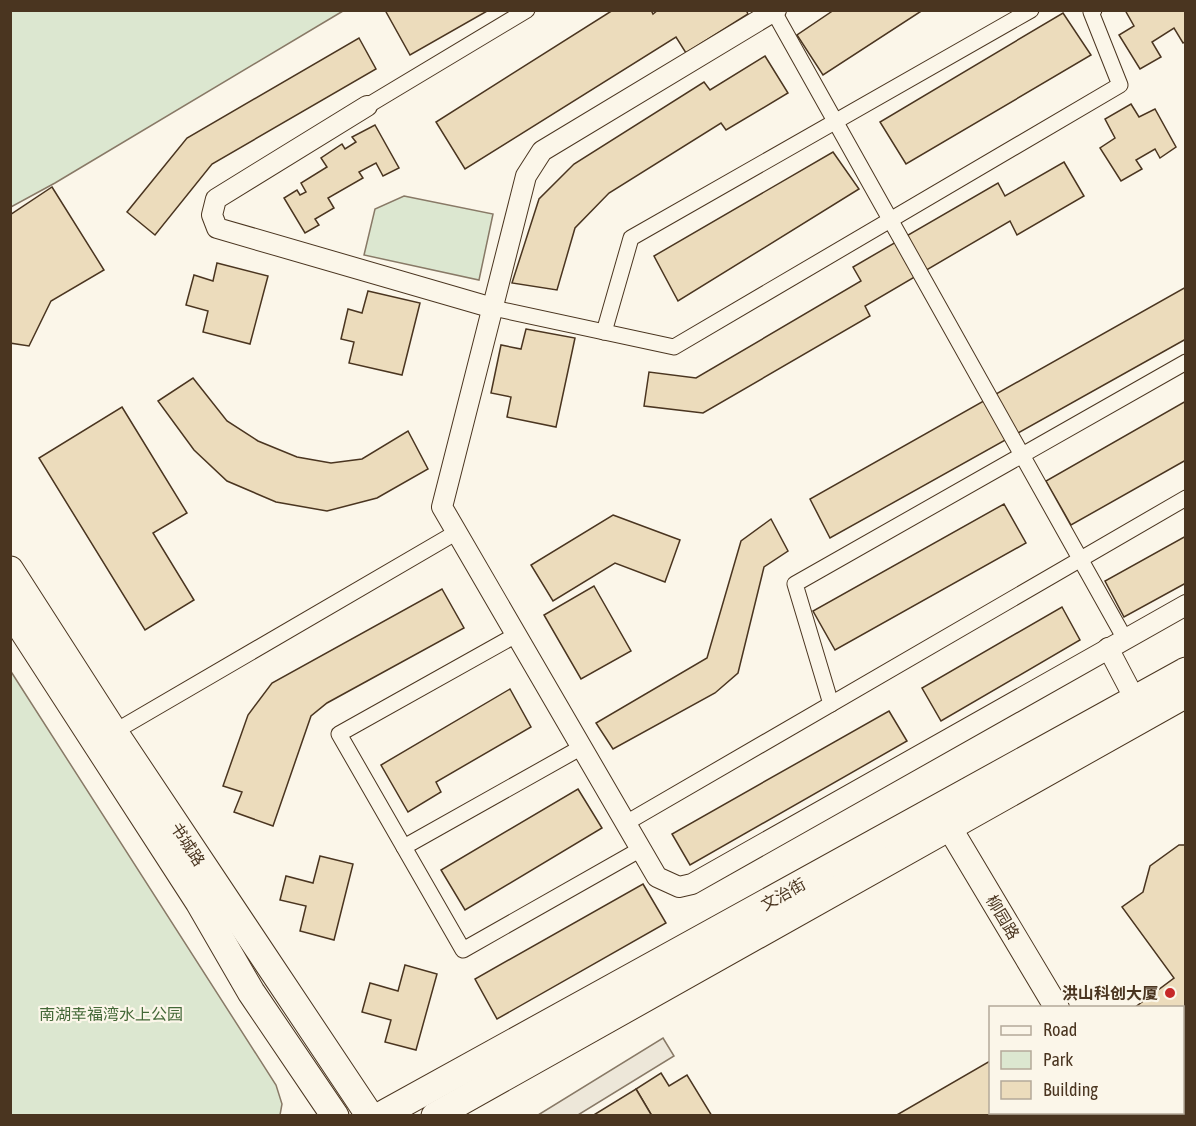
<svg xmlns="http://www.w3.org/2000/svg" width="1196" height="1126" font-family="'Asap Condensed','Noto Sans SC',sans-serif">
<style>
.green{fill:#dce7d0;stroke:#887966;stroke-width:1.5}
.parking{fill:#ede7d9;stroke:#887966;stroke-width:1.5}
.building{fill:#ecdcbc;stroke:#4a3520;stroke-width:1.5}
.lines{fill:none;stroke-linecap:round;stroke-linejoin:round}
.pedestrian-casing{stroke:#4a3520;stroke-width:17}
.minor-casing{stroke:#4a3520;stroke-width:22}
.tertiary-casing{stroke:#4a3520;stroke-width:26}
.secondary-casing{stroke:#4a3520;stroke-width:29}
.pedestrian{stroke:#fbf6e9;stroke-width:15}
.minor{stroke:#fbf6e9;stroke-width:20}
.tertiary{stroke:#fbf6e9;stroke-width:24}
.secondary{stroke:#fbf6e9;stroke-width:27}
.poi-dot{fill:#c62828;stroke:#fbf6e9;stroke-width:2}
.labels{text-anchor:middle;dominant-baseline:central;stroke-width:4.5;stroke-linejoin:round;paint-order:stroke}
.street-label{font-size:16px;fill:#4a3520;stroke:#fbf6e9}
.poi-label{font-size:16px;font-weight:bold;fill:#4a3520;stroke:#fbf6e9;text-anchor:end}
.park-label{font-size:16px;fill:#436837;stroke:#fbf6e9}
</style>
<rect width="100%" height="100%" fill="#fbf6e9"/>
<g class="green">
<path d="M 11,10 L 343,10 L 343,11 L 55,183 L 11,207 Z"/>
<path d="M 404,196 L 493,214 L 479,280 L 364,255 L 375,209 Z"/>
<path d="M 10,670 L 276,1085 L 282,1104 L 280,1115 L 11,1115 Z"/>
</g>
<path class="parking" d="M 663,1038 L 674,1056 L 578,1115 L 538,1115 Z"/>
<g class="building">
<path d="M 385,10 L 489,10 L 410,55 Z"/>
<path d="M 613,10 L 651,10 L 653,14 L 658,10 L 746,10 L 748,14 L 686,53 L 676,37 L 465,169 L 436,122 Z"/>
<path d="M 834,10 L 923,10 L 823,75 L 797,35 Z"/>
<path d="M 1125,10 L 1186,10 L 1186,41 L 1183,43 L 1174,28 L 1152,42 L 1161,57 L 1140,69 L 1119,35 L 1134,26 Z"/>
<path d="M 1063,13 L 1091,55 L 906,164 L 880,122 Z"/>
<path d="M 359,38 L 376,69 L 212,164 L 155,235 L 127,212 L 187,138 Z"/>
<path d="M 765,56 L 788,93 L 726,130 L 721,123 L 609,193 L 575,228 L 557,290 L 512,283 L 539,199 L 574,164 L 704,82 L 710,90 Z"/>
<path d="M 1131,104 L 1139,117 L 1155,109 L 1176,147 L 1160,158 L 1155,149 L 1136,160 L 1142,169 L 1121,181 L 1100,148 L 1115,138 L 1105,119 Z"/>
<path d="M 375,125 L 399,168 L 383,176 L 376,163 L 359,172 L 363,178 L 328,198 L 334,208 L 315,219 L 319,225 L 305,233 L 284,198 L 297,190 L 300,195 L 306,192 L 301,183 L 327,167 L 321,158 L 342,144 L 345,149 L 356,142 L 352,137 Z"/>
<path d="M 833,152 L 859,189 L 678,301 L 654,256 Z"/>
<path d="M 1064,162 L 1084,196 L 1017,235 L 1010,221 L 865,306 L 870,316 L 703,413 L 644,406 L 649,372 L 696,378 L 861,281 L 853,267 L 998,183 L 1005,196 Z"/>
<path d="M 52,187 L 104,270 L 51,301 L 29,346 L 10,343 L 10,215 Z"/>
<path d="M 217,263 L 268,276 L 250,344 L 203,332 L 208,311 L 186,305 L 194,275 L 213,281 Z"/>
<path d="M 1186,287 L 1186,339 L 830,538 L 810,499 Z"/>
<path d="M 368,291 L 420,303 L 402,375 L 349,363 L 354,342 L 341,339 L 348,309 L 362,313 Z"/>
<path d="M 526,329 L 575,338 L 556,427 L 507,417 L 511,397 L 491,393 L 501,345 L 521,349 Z"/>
<path d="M 193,378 L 227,421 L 258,441 L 297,457 L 331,463 L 362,459 L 408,431 L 428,469 L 377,498 L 327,511 L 276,502 L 227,481 L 194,450 L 158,401 Z"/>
<path d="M 1186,401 L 1186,460 L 1071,525 L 1046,481 Z"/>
<path d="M 122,407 L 187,513 L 153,533 L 194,600 L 145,630 L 39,458 Z"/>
<path d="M 1004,504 L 1026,543 L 835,650 L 813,611 Z"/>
<path d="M 613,515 L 680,540 L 665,582 L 615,563 L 553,601 L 531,565 Z"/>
<path d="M 771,519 L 788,551 L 764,567 L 738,673 L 715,693 L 613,749 L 596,723 L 707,658 L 741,541 Z"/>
<path d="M 1186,536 L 1186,583 L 1124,617 L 1105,581 Z"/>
<path d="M 594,586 L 631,651 L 581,679 L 544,615 Z"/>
<path d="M 442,589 L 464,628 L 327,703 L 311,716 L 273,826 L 234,812 L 242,792 L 223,786 L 248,715 L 272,683 Z"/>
<path d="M 1062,607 L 1080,640 L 941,721 L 922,688 Z"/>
<path d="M 510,689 L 531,727 L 436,782 L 441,792 L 408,812 L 381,765 Z"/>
<path d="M 889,711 L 907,741 L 690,865 L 672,834 Z"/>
<path d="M 578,789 L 602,828 L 465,910 L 441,870 Z"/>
<path d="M 1179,845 L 1186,845 L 1186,1116 L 1180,1116 L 1178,1112 L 1182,1112 L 1182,1008 L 1134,1008 L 1174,978 L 1122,907 L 1143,892 L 1150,866 Z"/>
<path d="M 320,856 L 353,864 L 334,940 L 300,931 L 306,906 L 280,900 L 286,876 L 313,883 Z"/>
<path d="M 643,884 L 666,923 L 497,1019 L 475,979 Z"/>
<path d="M 405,965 L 437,974 L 416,1050 L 385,1042 L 391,1020 L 362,1012 L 370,983 L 398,991 Z"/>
<path d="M 990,1061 L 990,1112 L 1036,1112 L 1037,1116 L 895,1116 Z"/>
<path d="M 661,1073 L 669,1086 L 687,1075 L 712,1116 L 652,1116 L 636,1089 Z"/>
<path d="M 636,1089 L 652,1116 L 592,1116 Z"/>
</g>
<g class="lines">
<g class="pedestrian-casing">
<g id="pedestrian">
<path d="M 774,12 L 1125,639"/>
<path d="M 367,106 L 527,10"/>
<path d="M 493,308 L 674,347 L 1120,85 L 1091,12 L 1094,10"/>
<path d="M 604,332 L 631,238 L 1031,10"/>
<path d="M 516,635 L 339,734 L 463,950 L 641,849"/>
<path d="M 831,704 L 795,584 L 1186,362"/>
<path d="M 114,732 L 457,532"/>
<path d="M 626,823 L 1186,498"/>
<path d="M 404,847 L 582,747"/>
</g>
</g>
<g class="minor-casing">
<g id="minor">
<path d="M 776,10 L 542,151 L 526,176 L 442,507 L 657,877 L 679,887 L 692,884 L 1186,605"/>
<path d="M 367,106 L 216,199 L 212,215 L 217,228 L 493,308"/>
<path d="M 1108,648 L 1140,709"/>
</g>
</g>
<g class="tertiary-casing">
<g id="tertiary">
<path d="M 949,827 L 1057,1008"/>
<path d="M 1120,1112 L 1121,1116"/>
</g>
</g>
<g class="secondary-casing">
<g id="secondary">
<path d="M 10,570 L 114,732 L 370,1116"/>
<path d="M 10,610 L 199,902 L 251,992 L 335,1116"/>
<path d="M 380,1116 L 1186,671"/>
<path d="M 435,1116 L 1186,694"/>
</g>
</g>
<use href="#pedestrian" class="pedestrian"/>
<use href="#minor" class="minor"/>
<use href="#tertiary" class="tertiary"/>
<use href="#secondary" class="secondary"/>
</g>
<circle class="poi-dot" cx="1170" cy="993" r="6"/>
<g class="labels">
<g class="street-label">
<text transform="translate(188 844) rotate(57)">书城路</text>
<text transform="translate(783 894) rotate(-29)">文治街</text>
<text transform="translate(1003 917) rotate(59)">柳园路</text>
</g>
<g class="poi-label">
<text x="1158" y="993">洪山科创大厦</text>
</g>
<g class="park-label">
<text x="111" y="1014">南湖幸福湾水上公园</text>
</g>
</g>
<rect width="1196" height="1126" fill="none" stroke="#4a3520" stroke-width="24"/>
<rect x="989" y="1006" width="195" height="108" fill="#fbf6e9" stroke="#b4a999" stroke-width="1.5"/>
<rect x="1001" y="1026" width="30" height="9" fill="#fbf6e9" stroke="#b4a999" stroke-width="1.5"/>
<text x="1043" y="1036" font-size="18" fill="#4a3520">Road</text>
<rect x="1001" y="1051" width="30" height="18" fill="#dce7d0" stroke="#b4a999" stroke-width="1.5"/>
<text x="1043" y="1066" font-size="18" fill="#4a3520">Park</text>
<rect x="1001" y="1081" width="30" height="18" fill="#ecdcbc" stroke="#b4a999" stroke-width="1.5"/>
<text x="1043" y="1096" font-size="18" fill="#4a3520">Building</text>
</svg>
